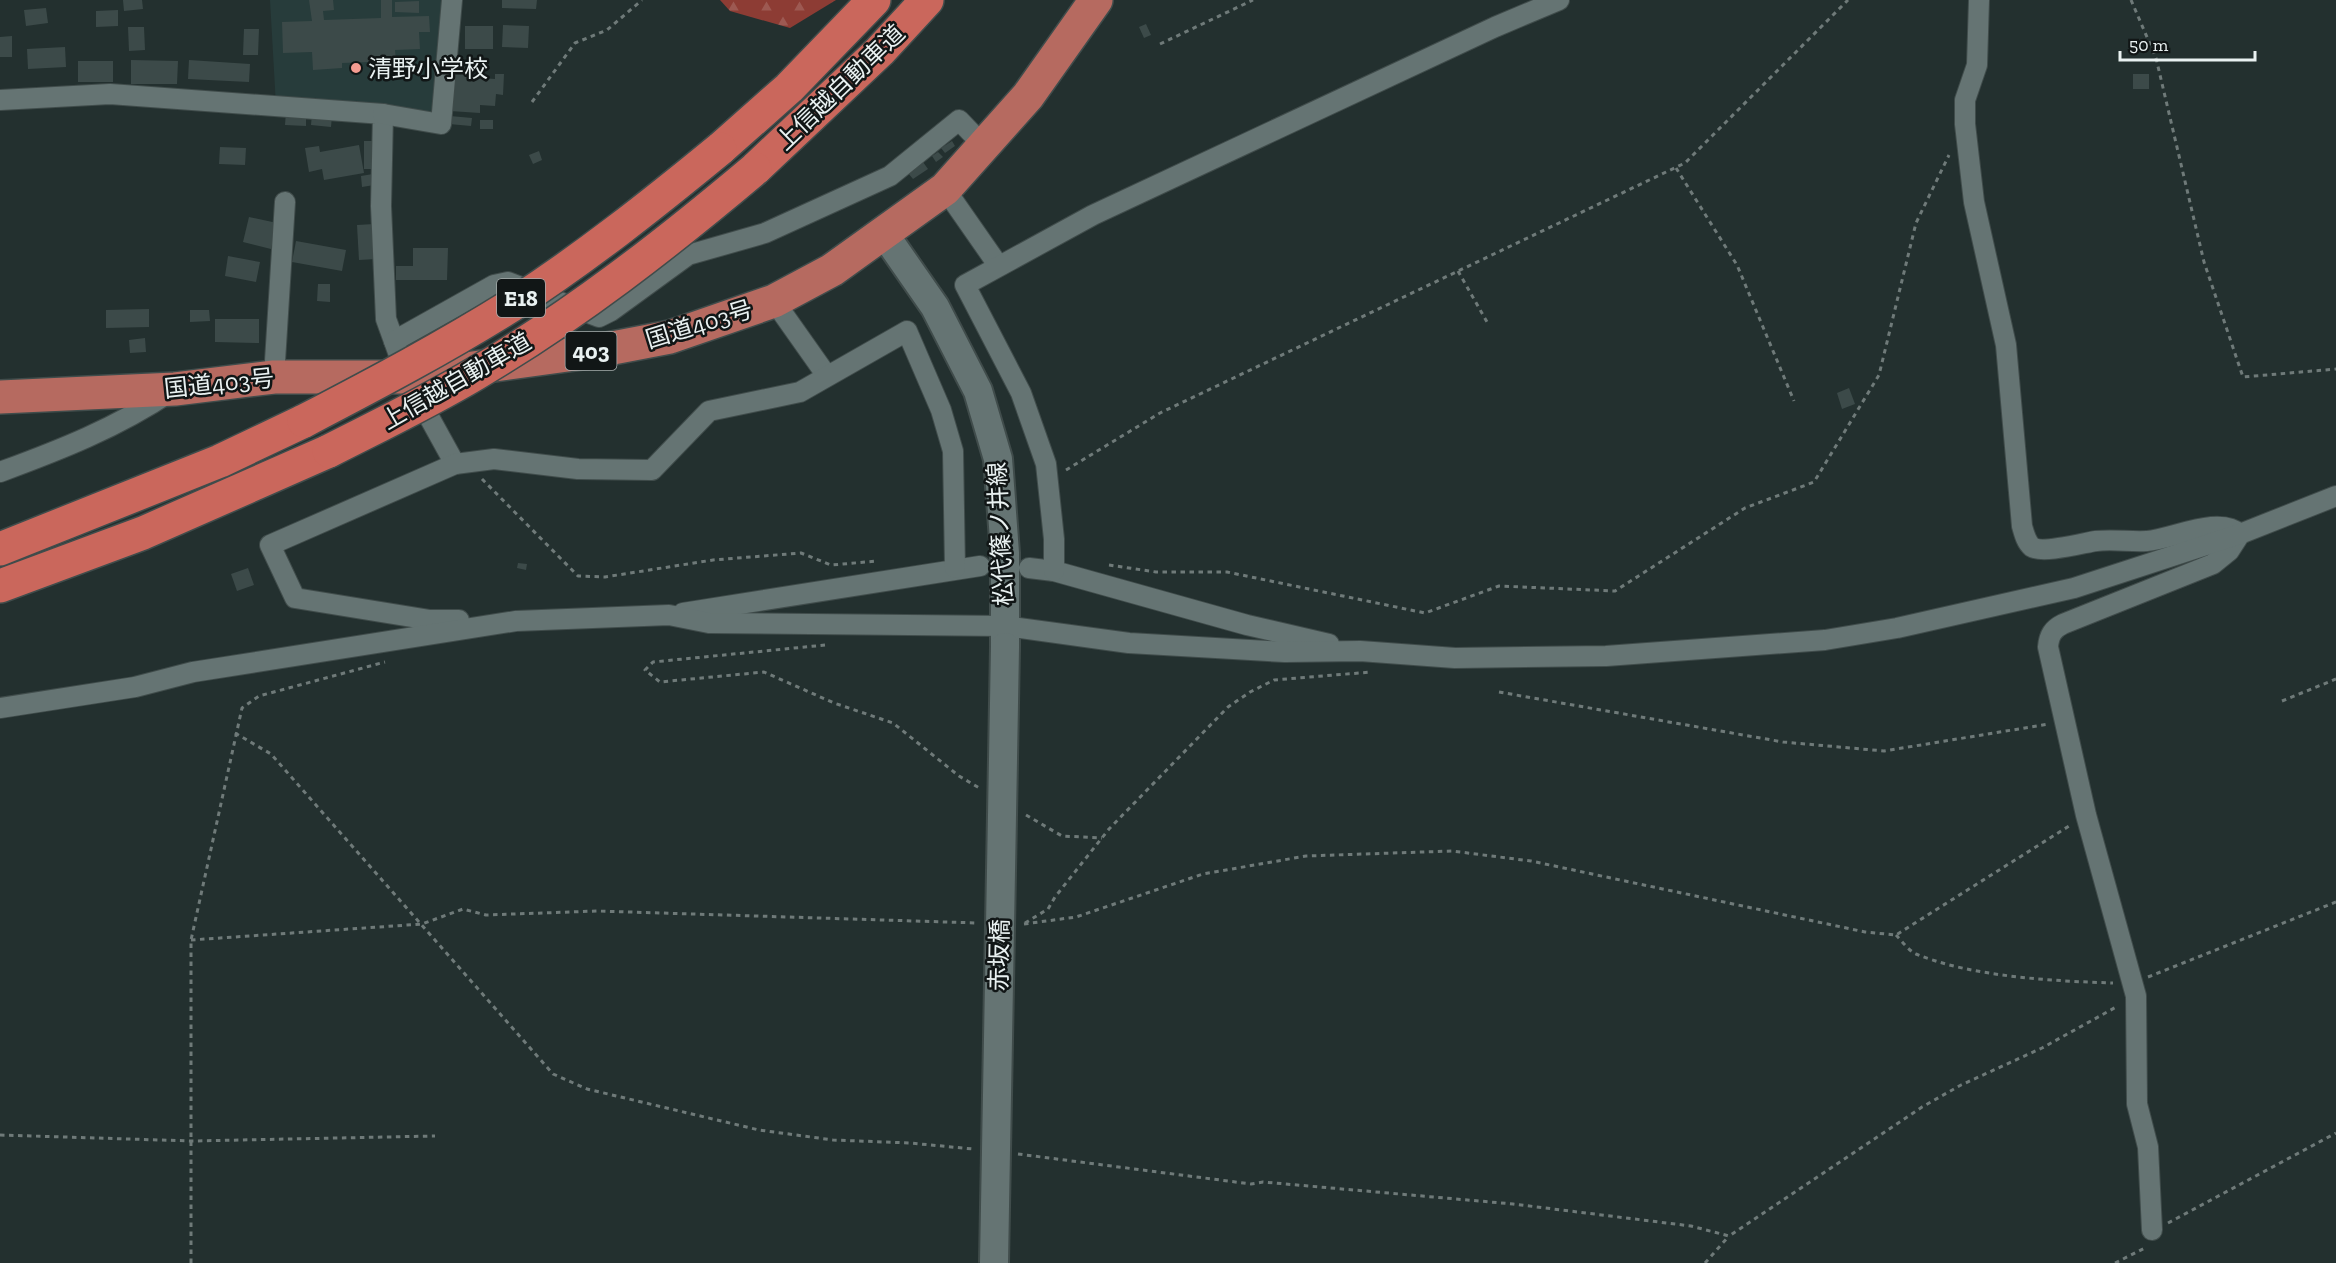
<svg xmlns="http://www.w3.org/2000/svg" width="2336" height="1263" font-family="'Zilla Slab','Noto Sans JP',serif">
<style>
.built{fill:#273c3b}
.forest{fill:url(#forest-firs)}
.building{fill:#3c4a49}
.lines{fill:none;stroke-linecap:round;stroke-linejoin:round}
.minor-casing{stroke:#404c4b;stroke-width:22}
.secondary-casing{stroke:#404c4b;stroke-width:32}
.trunk-casing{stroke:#404c4b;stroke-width:36}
.motorway-casing{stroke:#404c4b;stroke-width:36}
.path{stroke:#6f7a79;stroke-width:3;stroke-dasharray:4.5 4.5;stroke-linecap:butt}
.minor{stroke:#657473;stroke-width:20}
.secondary{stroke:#657473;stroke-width:28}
.trunk{stroke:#b66a60;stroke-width:33}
.motorway{stroke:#ca675c;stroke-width:33}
.secondary-bridge-casing{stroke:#404c4b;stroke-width:32;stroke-linecap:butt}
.motorway-bridge-casing{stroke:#404c4b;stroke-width:36;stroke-linecap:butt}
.secondary-bridge{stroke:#657473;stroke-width:28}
.motorway-bridge{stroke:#ca675c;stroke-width:33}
.poi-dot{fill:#f59c91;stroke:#111616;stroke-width:2}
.labels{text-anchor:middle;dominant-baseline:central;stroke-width:5;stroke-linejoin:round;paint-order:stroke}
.shield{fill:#111616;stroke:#a8afaf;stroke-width:1.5}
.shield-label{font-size:22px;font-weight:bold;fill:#e9f1f1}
.poi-label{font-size:24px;fill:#e9f1f1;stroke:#111616;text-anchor:start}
.street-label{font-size:24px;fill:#e9f1f1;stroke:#111616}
</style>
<defs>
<pattern id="forest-firs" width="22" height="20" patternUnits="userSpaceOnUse" patternTransform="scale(1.5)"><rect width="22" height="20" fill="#8d3c34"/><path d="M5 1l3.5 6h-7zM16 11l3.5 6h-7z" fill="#9d5952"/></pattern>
</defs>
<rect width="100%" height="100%" fill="#23302f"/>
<path class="built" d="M 270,0 L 446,0 L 431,113 L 276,106 Z"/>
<path class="forest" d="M 720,0 L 836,0 L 790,28 L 730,11 Z"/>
<g class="building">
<path d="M 123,0 L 142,0 L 143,9 L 124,11 Z"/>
<path d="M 309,0 L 333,0 L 334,10 L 323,11 L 324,20 L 381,18 L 381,0 L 392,0 L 392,17 L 429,16 L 430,32 L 419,32 L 420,49 L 395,50 L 396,61 L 342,63 L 342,68 L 313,70 L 312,52 L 283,53 L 282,22 L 312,21 Z"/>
<path d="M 502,0 L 537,0 L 536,9 L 502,8 Z"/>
<path d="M 419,1 L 419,13 L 395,12 L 395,2 Z"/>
<path d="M 46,8 L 48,23 L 26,26 L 24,10 Z"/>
<path d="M 118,10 L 118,26 L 96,27 L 96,11 Z"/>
<path d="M 1146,24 L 1151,35 L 1144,38 L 1139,27 Z"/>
<path d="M 503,25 L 529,26 L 528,48 L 502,47 Z"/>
<rect x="465" y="26" width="28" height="23"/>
<path d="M 128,27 L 144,27 L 145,50 L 129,51 Z"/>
<path d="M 244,29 L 259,29 L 258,55 L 243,55 Z"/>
<path d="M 12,36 L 12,57 L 0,57 L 0,37 Z"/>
<path d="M 65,47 L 66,67 L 28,69 L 27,49 Z"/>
<path d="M 131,60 L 178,61 L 177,84 L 131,84 Z"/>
<path d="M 189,60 L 250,64 L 249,82 L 188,79 Z"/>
<rect x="78" y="61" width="35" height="21"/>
<path d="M 456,61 L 469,62 L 468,77 L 495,79 L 495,74 L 504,74 L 503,95 L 496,94 L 495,106 L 480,105 L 480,113 L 450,111 Z"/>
<rect x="2133" y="74" width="16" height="15"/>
<path d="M 286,112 L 306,112 L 306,126 L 285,125 Z"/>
<path d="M 312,114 L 332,116 L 331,127 L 311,125 Z"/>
<path d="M 450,116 L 472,118 L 471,126 L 449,124 Z"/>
<rect x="480" y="120" width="13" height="9"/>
<rect x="364" y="141" width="11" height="28"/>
<path d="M 952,141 L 955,146 L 945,153 L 941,148 Z"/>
<path d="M 359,145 L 364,173 L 324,180 L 322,169 L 309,172 L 305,148 L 319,146 L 320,152 Z"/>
<path d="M 220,147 L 246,148 L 245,165 L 219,164 Z"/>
<path d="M 539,151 L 542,160 L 533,164 L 529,155 Z"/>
<path d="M 938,152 L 943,157 L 936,162 L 932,156 Z"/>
<path d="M 923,162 L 928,169 L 913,179 L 908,173 Z"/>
<path d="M 373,174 L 374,185 L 362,187 L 361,176 Z"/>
<path d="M 249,217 L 277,223 L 271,249 L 243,242 Z"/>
<path d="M 374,224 L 376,259 L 359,260 L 357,225 Z"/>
<path d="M 296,241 L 346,250 L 342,271 L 292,262 Z"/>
<path d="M 413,248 L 448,248 L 447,280 L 396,280 L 396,266 L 413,266 Z"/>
<path d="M 228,256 L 260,262 L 256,282 L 225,276 Z"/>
<path d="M 318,284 L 330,284 L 330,302 L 317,301 Z"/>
<path d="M 149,309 L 149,327 L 106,328 L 106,310 Z"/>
<path d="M 190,310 L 209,310 L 210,321 L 190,322 Z"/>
<path d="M 215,319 L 259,319 L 259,343 L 215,342 Z"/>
<path d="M 145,338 L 146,352 L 130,353 L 129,340 Z"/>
<path d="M 1849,388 L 1855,404 L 1842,409 L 1837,393 Z"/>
<path d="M 518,563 L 527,564 L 526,570 L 517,568 Z"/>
<path d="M 248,568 L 254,585 L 237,591 L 231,574 Z"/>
</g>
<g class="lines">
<g class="minor-casing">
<g id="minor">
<path d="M 1979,0 L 1977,65 L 1965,100 L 1965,124 L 1974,202 L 2006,345 L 2022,526 C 2024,533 2026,542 2032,547 C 2042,554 2083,543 2096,541 C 2113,539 2130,542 2147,541 C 2173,539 2219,515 2240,534 L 2229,551 L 2213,564 L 2063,624 C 2053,629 2049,635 2048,647 L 2086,815 L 2136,996 L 2137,1104 L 2148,1147 L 2152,1230"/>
<path d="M 0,100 L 110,94 L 383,114 L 381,206 L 386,319 L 407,377 L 455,464"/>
<path d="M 383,114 L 441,124 L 452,0"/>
<path d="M 945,189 L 998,265"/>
<path d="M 774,301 L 827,376"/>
<path d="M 394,341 L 494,285 L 508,282 L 599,317 L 611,311 L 688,255 L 765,233 L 890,176 L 959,120 L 984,146"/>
<path d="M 274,377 L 285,202"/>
<path d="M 0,472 C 60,450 116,428 170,392"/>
<path d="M 1029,568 L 1054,571 L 1247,625 L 1329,644"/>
<path d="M 1054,571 L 1054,539 L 1046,464 L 1021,393 L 965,285 L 1093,215 L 1495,27 L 1559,0"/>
<path d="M 683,613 L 980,566"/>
<path d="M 459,620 L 430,620 L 295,598 L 270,545 L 455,464 L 494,459 L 578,469 L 652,470 L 709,411 L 800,392 L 907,331 L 941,410 L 953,451 L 955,568"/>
<path d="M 0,708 L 135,687 L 193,672 L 516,621 L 669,615 L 709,623 L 1005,626 L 1129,643 L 1285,652 L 1360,651 L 1455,658 L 1606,656 L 1825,640 L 1897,628 L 2074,588 L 2240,534 L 2336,496"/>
</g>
</g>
<g class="secondary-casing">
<path id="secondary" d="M 885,235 L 935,307 L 978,391 L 998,459 L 1005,553 L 1005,647"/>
</g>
<g class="trunk-casing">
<path id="trunk" d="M 0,397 L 175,389 L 274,377 L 407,377 L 597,351 L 670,337 L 774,301 L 832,270 L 945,189 L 1028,96 L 1096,0"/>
</g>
<g class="motorway-casing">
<g id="motorway">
<path d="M 720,149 L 789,88 L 874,0"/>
<path d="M 755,169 L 880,51 L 927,0"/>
<path d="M 0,549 L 220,461 L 304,421"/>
<path d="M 0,586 L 143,533 L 329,451"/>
</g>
</g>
<g class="path">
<path d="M 2131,0 L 2156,58 L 2204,262 L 2243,377 L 2336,369"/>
<path d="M 1160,44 L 1253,0"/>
<path d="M 532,102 L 575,43 L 607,30 L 642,0"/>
<path d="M 1676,168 L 1737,265 L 1794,401"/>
<path d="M 1458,271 L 1487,322"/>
<path d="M 1066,470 L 1160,413 L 1685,163 L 1848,0"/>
<path d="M 482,479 L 578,576 L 605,577 L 713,560 L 801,553 L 831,565 L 878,561"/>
<path d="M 1109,565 L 1156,572 L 1227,572 L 1425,613 L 1499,586 L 1615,591 L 1745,508 L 1814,482 L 1879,375 L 1916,223 L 1949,155"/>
<path d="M 825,645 L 653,662 L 645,670 L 660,682 L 764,672 L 834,703 L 893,723 L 959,776 L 981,789"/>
<path d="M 1499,692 L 1783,742 L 1884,751 L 2049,724"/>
<path d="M 2282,701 L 2336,679"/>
<path d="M 235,733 L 271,754 L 553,1074 L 587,1089 L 759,1130 L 833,1140 L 910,1143 L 973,1149"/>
<path d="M 1026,815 L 1062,836 L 1102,838"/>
<path d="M 1025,923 L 1048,909 L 1055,897 L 1109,829 L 1228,707 L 1250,692 L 1274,680 L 1371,672"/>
<path d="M 1024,924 L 1076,917 L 1203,874 L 1306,856 L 1452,851 L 1531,861 L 1865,932 L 1896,935 L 2069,826"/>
<path d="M 1896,935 C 1902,941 1909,951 1916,954 C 1972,977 2053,981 2113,983"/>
<path d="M 191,940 L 422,924 L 463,909 L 486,915 L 597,911 L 978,923"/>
<path d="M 2148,977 L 2336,902"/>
<path d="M 0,1135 L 192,1141 L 435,1136"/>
<path d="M 1018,1154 L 1251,1184 L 1263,1182 L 1513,1204 L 1691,1226 L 1729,1236 L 1922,1107 L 1961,1085 L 2042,1048 L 2118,1006"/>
<path d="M 2168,1223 L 2336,1133"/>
<path d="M 191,1263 L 191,940 L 242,708 L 259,696 L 385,662"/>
<path d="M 1705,1263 L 1729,1236"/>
<path d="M 2115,1263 L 2145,1248"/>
</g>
<use href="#minor" class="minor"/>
<use href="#secondary" class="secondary"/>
<use href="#trunk" class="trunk"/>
<use href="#motorway" class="motorway"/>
<g class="secondary-bridge-casing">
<path id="secondary-bridge" d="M 994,1263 L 1005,647"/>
</g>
<g class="motorway-bridge-casing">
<g id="motorway-bridge">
<path d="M 304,421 C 375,384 445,347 512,305 C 585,258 653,204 720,149"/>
<path d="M 329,451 C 378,426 428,402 475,374 C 575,315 666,244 755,169"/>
</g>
</g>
<use href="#secondary-bridge" class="secondary-bridge"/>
<use href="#motorway-bridge" class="motorway-bridge"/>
</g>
<circle class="poi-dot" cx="356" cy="68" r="6"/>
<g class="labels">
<g class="shield">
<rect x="497" y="279" width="48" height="38" rx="4.5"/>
<rect x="565.5" y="332" width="51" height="38" rx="4.5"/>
</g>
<g class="shield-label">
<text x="521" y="298">E18</text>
<text x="591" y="351">403</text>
</g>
<g class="poi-label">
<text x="368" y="68">清野小学校</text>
</g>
<g class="street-label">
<text transform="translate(840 87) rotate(-44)">上信越自動車道</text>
<text transform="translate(699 324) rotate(-17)">国道403号</text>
<text transform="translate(456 381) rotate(-30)">上信越自動車道</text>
<text transform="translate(219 383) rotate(-6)">国道403号</text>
<text transform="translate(1000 534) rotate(-93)">松代篠ノ井線</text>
<text transform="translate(999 955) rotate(-89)">赤坂橋</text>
</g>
</g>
<path d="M2120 51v9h135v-9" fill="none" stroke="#e9f1f1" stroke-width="3"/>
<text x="2129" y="51" font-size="18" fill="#e9f1f1" stroke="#111616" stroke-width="4.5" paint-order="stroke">50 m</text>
</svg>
